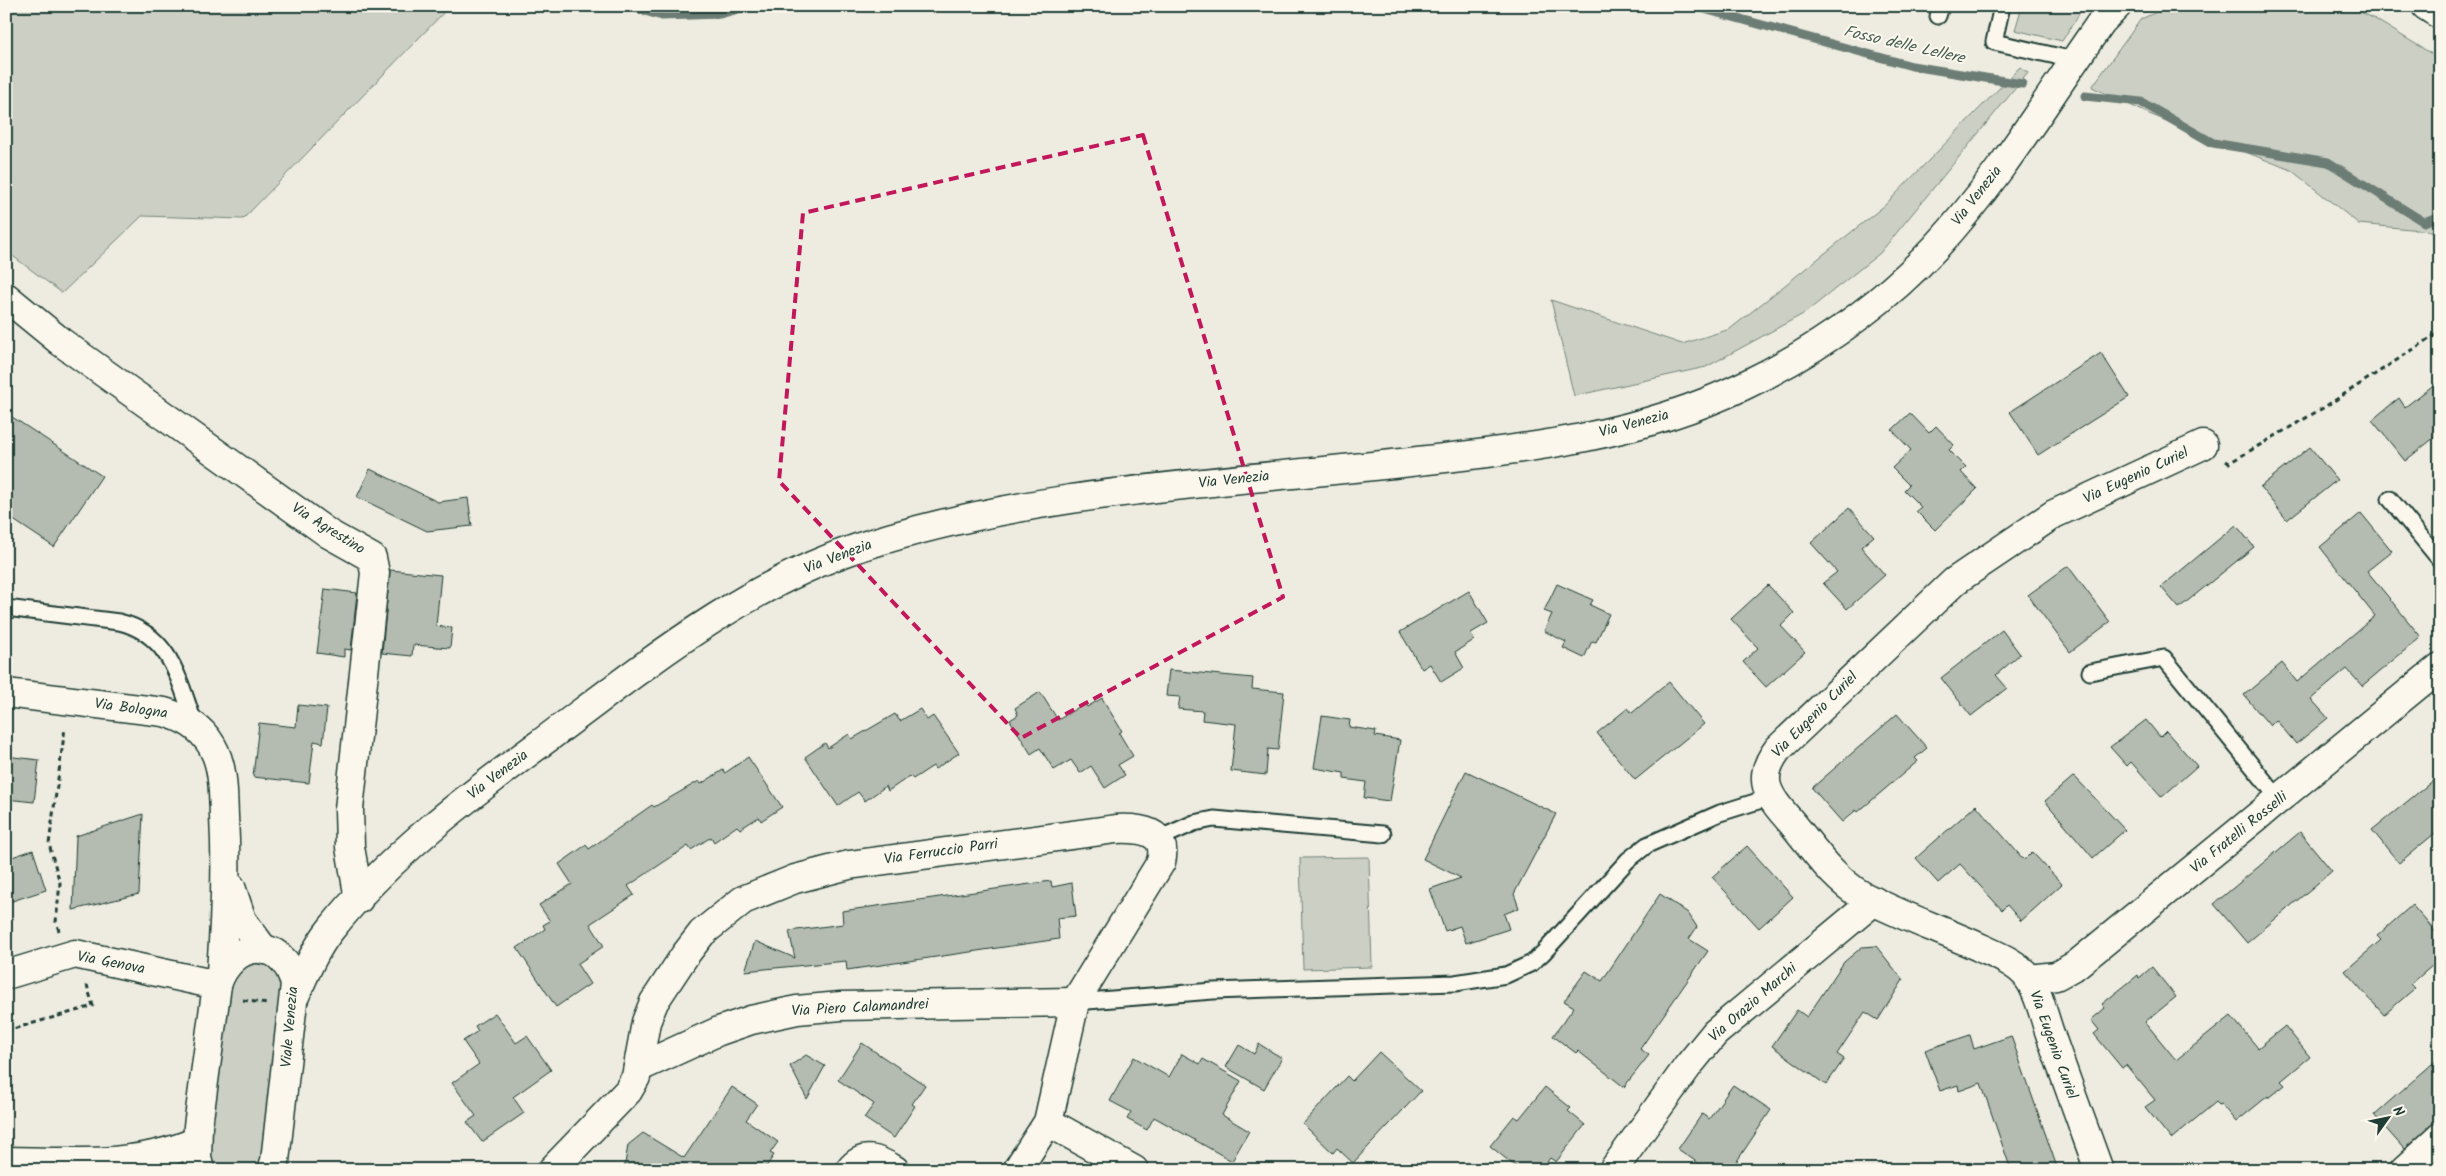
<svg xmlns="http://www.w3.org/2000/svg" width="2446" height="1176" font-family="Kalam,sans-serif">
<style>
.green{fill:#cbcfc4;stroke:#75867c}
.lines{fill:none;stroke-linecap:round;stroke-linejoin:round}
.stream{stroke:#6c7d74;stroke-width:9}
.building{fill:#b4bbb0;stroke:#1f3d34}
.service-casing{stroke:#1f3d34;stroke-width:19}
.minor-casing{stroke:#1f3d34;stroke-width:31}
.tertiary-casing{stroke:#1f3d34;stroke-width:31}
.path{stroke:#1f3d34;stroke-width:3;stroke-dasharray:5 4;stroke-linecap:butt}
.service{stroke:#fbf7ec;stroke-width:15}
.minor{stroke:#fbf7ec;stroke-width:28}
.tertiary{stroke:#fbf7ec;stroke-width:28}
.marked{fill:none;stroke:#c2185b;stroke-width:4;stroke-dasharray:10 6;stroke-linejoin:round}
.labels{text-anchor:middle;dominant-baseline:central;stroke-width:4;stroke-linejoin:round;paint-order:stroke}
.street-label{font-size:15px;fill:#1f3d34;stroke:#fbf7ec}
.water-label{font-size:16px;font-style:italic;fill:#455d54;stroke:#fbf7ec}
</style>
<rect width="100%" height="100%" fill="#eeece1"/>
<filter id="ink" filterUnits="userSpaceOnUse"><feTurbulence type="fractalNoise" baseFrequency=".02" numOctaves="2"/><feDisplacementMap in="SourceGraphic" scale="10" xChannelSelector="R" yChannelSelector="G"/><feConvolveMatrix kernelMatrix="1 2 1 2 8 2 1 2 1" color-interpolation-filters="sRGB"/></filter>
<g filter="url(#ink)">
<g class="green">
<path d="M 6,6 L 450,6 L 243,219 L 142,216 L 62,293 L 6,251 Z"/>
<path d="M 2022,6 L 2084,6 L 2062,41 L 2015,30 Z"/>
<path d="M 2170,6 L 2349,6 L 2375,19 L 2440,59 L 2440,232 L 2359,224 L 2291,170 L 2149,114 L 2092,87 L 2141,19 Z"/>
<path d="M 2020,67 L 2028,73 L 1880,253 L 1805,313 L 1706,367 L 1574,396 L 1551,300 L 1682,344 L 1730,329 L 1884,206 Z"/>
<path d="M 1369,857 L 1372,967 L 1303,969 L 1300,858 Z"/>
<path d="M 264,962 L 273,967 L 284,986 L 261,1165 L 257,1170 L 217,1170 L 210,1158 L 207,1145 L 223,997 L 244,963 Z"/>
</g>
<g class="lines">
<g class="stream">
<path d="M 628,6 L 662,16 L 720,14 L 750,6"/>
<path d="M 1693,6 L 1912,66 L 2022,84"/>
<path d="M 2085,96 L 2141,102 L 2213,143 L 2328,162 L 2424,222 L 2440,216"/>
</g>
</g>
<g class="building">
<path d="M 2101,353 L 2129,397 L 2038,455 L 2010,412 Z"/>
<path d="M 2440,380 L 2440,433 L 2405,461 L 2372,420 L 2399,398 L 2405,407 Z"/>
<path d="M 6,413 L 102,476 L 54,547 L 6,515 Z"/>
<path d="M 1910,413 L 1929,433 L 1936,426 L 1954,445 L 1949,450 L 1966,467 L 1961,472 L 1977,489 L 1935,530 L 1916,511 L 1921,507 L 1904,490 L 1909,485 L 1892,468 L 1911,450 L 1892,430 Z"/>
<path d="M 2310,447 L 2337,480 L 2287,520 L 2260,487 Z"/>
<path d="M 370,469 L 438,502 L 468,498 L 472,526 L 427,531 L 357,497 Z"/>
<path d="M 1849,508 L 1874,536 L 1861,547 L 1885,575 L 1847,609 L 1823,583 L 1837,572 L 1811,543 Z"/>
<path d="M 2361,513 L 2392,551 L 2367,571 L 2421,637 L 2362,686 L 2347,669 L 2311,699 L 2328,718 L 2296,744 L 2276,720 L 2270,726 L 2244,695 L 2282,663 L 2297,682 L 2375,616 L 2320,547 Z"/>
<path d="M 2236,525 L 2254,547 L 2179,608 L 2161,587 Z"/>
<path d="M 2068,566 L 2110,622 L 2070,652 L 2028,595 Z"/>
<path d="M 390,570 L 441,575 L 436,626 L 452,628 L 450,648 L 413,645 L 412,656 L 382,653 Z"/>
<path d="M 1557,584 L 1593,600 L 1590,605 L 1609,614 L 1596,642 L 1592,641 L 1584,658 L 1563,648 L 1566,642 L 1544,631 L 1552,614 L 1544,611 Z"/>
<path d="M 1768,585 L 1794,613 L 1781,626 L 1805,652 L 1766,687 L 1743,662 L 1758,648 L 1731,619 Z"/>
<path d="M 325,589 L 357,593 L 351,650 L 344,649 L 344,657 L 317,653 Z"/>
<path d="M 1469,591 L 1488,623 L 1471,633 L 1474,640 L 1455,652 L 1464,668 L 1441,682 L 1430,664 L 1422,669 L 1400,632 Z"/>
<path d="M 2002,630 L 2020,654 L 1996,675 L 2007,688 L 1971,716 L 1941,678 Z"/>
<path d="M 1169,670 L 1253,678 L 1252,689 L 1284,692 L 1278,750 L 1268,749 L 1266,775 L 1231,771 L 1236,724 L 1202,720 L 1203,711 L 1178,709 L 1180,697 L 1166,696 Z"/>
<path d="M 1669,682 L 1704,724 L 1635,780 L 1597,733 L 1628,708 L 1632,713 Z"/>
<path d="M 1040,692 L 1058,720 L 1085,703 L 1087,707 L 1102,698 L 1122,731 L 1119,733 L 1133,756 L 1118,765 L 1125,775 L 1105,788 L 1091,766 L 1080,773 L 1071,760 L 1054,770 L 1040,748 L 1031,754 L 1010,720 L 1018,715 L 1015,708 Z"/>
<path d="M 298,705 L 327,708 L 323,743 L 314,741 L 309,783 L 253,777 L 259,723 L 296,727 Z"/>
<path d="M 920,709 L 927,720 L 933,716 L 959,753 L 935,769 L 933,766 L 913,779 L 910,776 L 888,791 L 886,786 L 865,801 L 858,792 L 838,806 L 805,757 L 825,743 L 828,748 L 849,734 L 852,739 L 895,714 L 900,721 Z"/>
<path d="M 1897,714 L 1927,748 L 1915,758 L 1918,761 L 1858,812 L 1856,810 L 1842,822 L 1812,788 Z"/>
<path d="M 1322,716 L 1350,720 L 1349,727 L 1376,731 L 1375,736 L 1400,740 L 1390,801 L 1364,798 L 1366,782 L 1344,779 L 1344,773 L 1314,768 Z"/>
<path d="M 2146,720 L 2160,737 L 2166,731 L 2197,766 L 2162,797 L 2131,762 L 2127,766 L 2110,747 Z"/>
<path d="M 6,756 L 39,760 L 34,802 L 6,799 Z"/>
<path d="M 748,757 L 782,807 L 761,821 L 759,817 L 740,829 L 737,826 L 714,842 L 711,837 L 691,850 L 688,846 L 628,886 L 634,895 L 590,924 L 604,946 L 577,964 L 590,984 L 556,1007 L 517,948 L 545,929 L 543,925 L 550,921 L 539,905 L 572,884 L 559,864 L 586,845 L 589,849 L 652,805 L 654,807 L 699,781 L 701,784 L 723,770 L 725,773 Z"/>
<path d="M 1466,771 L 1556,814 L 1514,894 L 1519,908 L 1504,914 L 1509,929 L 1466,943 L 1460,926 L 1445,931 L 1430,889 L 1461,878 L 1423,859 Z"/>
<path d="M 2440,775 L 2440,829 L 2399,863 L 2372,830 Z"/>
<path d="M 2074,776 L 2125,830 L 2093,858 L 2045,801 Z"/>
<path d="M 1976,805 L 2024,860 L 2032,852 L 2062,884 L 2021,921 L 2007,905 L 2002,910 L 1960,864 L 1938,883 L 1916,858 Z"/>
<path d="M 143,814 L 139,894 L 73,910 L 76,836 Z"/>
<path d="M 2300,832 L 2332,871 L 2247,943 L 2214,904 Z"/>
<path d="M 1747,846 L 1793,897 L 1759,928 L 1712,877 Z"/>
<path d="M 33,850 L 46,890 L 6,903 L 6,859 Z"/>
<path d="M 1051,881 L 1052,887 L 1072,883 L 1076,916 L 1057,918 L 1059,939 L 847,970 L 846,961 L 745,971 L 755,941 L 795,958 L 789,931 L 843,924 L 842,911 Z"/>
<path d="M 1660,894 L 1688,913 L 1697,927 L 1689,939 L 1708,951 L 1640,1049 L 1649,1055 L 1624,1087 L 1578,1051 L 1576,1053 L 1553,1036 L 1574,1007 L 1564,1001 L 1586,971 L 1602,981 Z"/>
<path d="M 2412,905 L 2440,937 L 2440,959 L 2411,984 L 2415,988 L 2384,1015 L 2345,971 L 2381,940 L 2377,936 Z"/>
<path d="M 1876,946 L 1903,980 L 1878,1020 L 1865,1012 L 1837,1054 L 1844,1059 L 1826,1085 L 1772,1046 L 1797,1010 L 1807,1017 L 1844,962 L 1862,947 Z"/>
<path d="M 2152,967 L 2176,997 L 2145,1022 L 2176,1060 L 2231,1016 L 2258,1048 L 2285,1026 L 2310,1057 L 2281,1081 L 2285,1085 L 2269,1098 L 2268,1096 L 2236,1122 L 2221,1104 L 2219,1105 L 2216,1102 L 2171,1139 L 2145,1107 L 2155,1100 L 2126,1065 L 2122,1068 L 2094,1034 L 2099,1030 L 2091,1020 L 2105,1008 L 2102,1004 L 2138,975 L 2139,978 Z"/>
<path d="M 495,1013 L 516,1043 L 527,1036 L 551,1070 L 513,1097 L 524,1113 L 482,1142 L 467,1122 L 476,1116 L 452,1083 L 479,1064 L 463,1041 L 478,1031 L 475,1026 Z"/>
<path d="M 1970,1035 L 1974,1049 L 2011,1036 L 2058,1170 L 2011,1170 L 1981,1083 L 1959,1091 L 1958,1085 L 1940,1091 L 1925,1050 Z"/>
<path d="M 862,1043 L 925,1085 L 912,1104 L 915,1106 L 894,1138 L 864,1118 L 874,1104 L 838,1080 Z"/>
<path d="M 1259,1044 L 1282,1058 L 1264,1089 L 1226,1067 L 1239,1045 L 1254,1054 Z"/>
<path d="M 1379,1052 L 1421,1091 L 1353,1163 L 1337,1148 L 1333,1153 L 1303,1124 L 1347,1076 L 1352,1081 Z"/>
<path d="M 1182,1054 L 1200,1064 L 1203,1059 L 1241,1081 L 1222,1115 L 1249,1131 L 1232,1161 L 1154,1117 L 1147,1130 L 1127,1119 L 1131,1112 L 1110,1101 L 1134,1057 L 1169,1077 Z"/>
<path d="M 806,1055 L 825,1066 L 807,1099 L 790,1066 Z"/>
<path d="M 2440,1057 L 2440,1119 L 2404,1149 L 2374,1115 Z"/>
<path d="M 1733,1085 L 1771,1110 L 1731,1170 L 1708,1170 L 1678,1149 L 1702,1114 L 1709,1119 Z"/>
<path d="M 732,1087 L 757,1104 L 746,1120 L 778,1142 L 770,1153 L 774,1155 L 764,1170 L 624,1170 L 628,1145 L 643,1133 L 684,1158 Z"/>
<path d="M 1545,1087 L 1571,1108 L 1568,1111 L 1585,1125 L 1556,1162 L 1550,1158 L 1541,1170 L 1520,1170 L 1490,1146 L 1514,1116 L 1519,1119 Z"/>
</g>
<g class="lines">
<g class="service-casing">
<g id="service">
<path d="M 2002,6 L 1994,42 L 2074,60"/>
<path d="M 1938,16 L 1941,6"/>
<path d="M 2390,499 L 2440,560"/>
<path d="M 6,608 L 119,622 C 171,634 179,681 195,725"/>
<path d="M 2090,672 L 2164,658 L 2280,800"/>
<path d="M 1158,839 L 1194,823 L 1214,819 L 1383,834"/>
<path d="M 1075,1002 L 1213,991 L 1455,983 L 1506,975 L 1532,963 L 1543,953 L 1628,860 L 1647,845 L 1720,813 L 1771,797"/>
</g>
</g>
<g class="minor-casing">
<g id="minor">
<path d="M 6,297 L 61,342 L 329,534 L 372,558 L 375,573 L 349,809 L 350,847 L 359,899"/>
<path d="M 6,693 L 164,712 C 185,718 201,727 212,746 C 224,767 223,793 224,816 C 227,869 225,920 221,972"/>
<path d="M 231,887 L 242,920 L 264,950"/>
<path d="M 6,975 L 75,954 L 217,985"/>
<path d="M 2029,979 L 2056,976 L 2076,965 L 2440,667"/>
<path d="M 638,1068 L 719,1031 L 751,1020 L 797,1010 L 841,1006 L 1075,1002"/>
<path d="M 1048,1122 L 1134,1170"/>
<path d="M 6,1161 C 71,1162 136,1168 197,1141"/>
<path d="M 552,1170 L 628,1091 L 636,1077 L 646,1022 L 654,1002 L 685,955 L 702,933 L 743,900 L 795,879 L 849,865 L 1116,829 C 1139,828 1169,830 1161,862 L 1075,1002 L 1048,1122 L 1017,1170"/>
<path d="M 850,1170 C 864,1152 879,1160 895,1170"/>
<path d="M 1613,1170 L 1688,1066 L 1715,1033 L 1874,901"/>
<path d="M 2099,1170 C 2082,1123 2065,1077 2049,1031 C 2043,1014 2038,989 2026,975 C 2015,962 1996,955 1981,948 C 1942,930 1901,916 1863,896 C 1834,880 1813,848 1792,823 C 1769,797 1754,780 1778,749 L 1955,581 L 2054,514 L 2203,445"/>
<path d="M 2404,1170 L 2440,1137"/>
</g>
</g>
<g class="tertiary-casing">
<g id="tertiary">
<path d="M 2426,6 L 2440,15"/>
<path d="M 295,996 C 305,973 315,949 331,929 C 389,856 466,798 541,743 C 642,668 741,586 863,546 C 1042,488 1233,483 1418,461 C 1529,449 1642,435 1743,386 C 1814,352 1882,305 1936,247 C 1999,179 2048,97 2102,21 L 2117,6"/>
<path d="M 200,1170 L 197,1158 L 198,1126 L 217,985 C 231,940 283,934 295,984 L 275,1161 L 272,1170"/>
</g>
</g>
<g class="path">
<path d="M 2226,461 L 2229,463 L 2323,408 L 2440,332"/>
<path d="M 59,931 L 56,922 L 60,883 L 49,844 L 65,728"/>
<path d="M 243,1000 L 267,1004"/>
<path d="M 6,1031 L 93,1006 L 87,985"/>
</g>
<use href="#service" class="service"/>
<use href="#minor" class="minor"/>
<use href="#tertiary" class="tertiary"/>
</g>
</g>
<path class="marked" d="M 1143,135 L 1283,597 L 1021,738 L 779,481 L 803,213 Z"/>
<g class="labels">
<g class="street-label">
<text transform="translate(1977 196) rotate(-52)">Via Venezia</text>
<text transform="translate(1634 424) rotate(-15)">Via Venezia</text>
<text transform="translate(2136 476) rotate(-25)">Via Eugenio Curiel</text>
<text transform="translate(1234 480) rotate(-6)">Via Venezia</text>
<text transform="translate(328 529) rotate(32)">Via Agrestino</text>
<text transform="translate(838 557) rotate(-21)">Via Venezia</text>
<text transform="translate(131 709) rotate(8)">Via Bologna</text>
<text transform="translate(1815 715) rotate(-45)">Via Eugenio Curiel</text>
<text transform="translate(498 775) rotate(-37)">Via Venezia</text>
<text transform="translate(2239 833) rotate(-39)">Via Fratelli Rosselli</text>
<text transform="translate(941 852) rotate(-8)">Via Ferruccio Parri</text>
<text transform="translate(111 963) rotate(11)">Via Genova</text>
<text transform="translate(1753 1003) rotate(-41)">Via Orazio Marchi</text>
<text transform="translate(860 1008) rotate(-3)">Via Piero Calamandrei</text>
<text transform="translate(290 1027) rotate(-85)">Viale Venezia</text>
<text transform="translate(2053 1045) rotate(70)">Via Eugenio Curiel</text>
</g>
<g class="water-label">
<text transform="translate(1904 45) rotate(13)">Fosso delle Lellere</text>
</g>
</g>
<rect width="2446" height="1176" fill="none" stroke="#fbf7ec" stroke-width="25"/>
<rect x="12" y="12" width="2421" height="1151" fill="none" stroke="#1f3d34" stroke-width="2" filter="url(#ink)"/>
<g transform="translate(2388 1118) rotate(57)" stroke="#fbf7ec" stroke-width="4" paint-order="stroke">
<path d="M0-4L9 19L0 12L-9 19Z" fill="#1f3d34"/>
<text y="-8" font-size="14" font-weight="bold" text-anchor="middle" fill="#1f3d34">N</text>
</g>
</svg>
